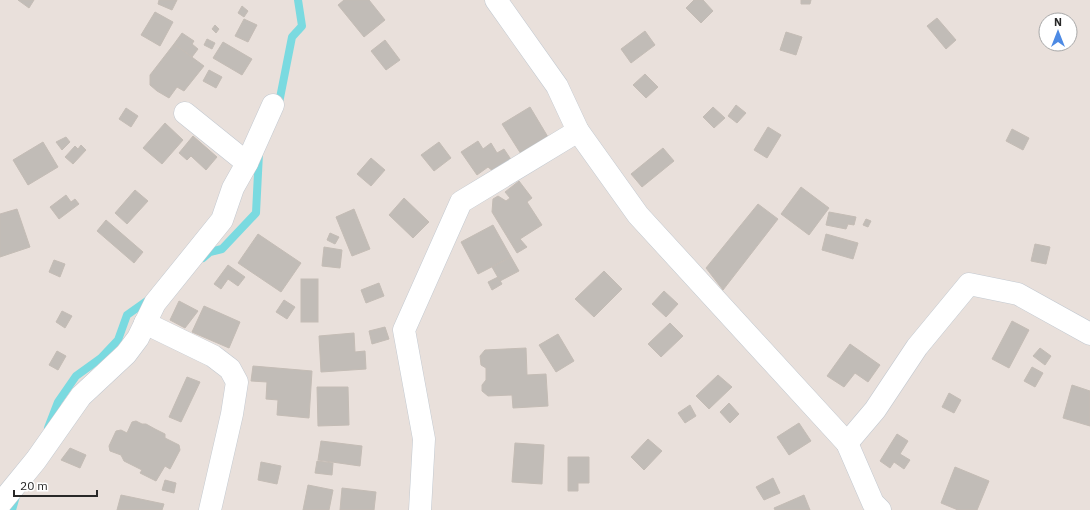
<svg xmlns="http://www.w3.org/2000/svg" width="1090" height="510" font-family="'IBM Plex Sans',sans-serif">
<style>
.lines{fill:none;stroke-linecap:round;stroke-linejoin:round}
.stream{stroke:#7adae0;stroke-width:8}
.building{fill:#c1bcb7;stroke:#c4bcb5}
.minor-casing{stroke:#c3c9d0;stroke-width:23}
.minor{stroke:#fff;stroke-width:22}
</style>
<rect width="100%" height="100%" fill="#e9e0db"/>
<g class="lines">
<g class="stream">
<path d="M 278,108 L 292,37 L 302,26 L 298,0"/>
<path d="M 203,258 L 210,252 L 222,249 L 256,213 L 259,153"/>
<path d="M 48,428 L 58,402 L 76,376 L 101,358 L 118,340 L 127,315 L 151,298"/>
<path d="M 12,510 L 16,496"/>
</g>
</g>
<g class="building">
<path d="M 18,0 L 34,0 L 29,8 Z"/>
<path d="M 159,0 L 177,0 L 172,10 L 158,4 Z"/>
<path d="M 344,0 L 369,0 L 385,20 L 364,37 L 338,5 Z"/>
<path d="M 694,0 L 703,0 L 713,11 L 701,23 L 686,8 Z"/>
<path d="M 801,0 L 811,0 L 810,4 L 801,4 Z"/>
<path d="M 242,6 L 248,11 L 244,17 L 238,13 Z"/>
<path d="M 155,12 L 173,22 L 160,46 L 141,35 Z"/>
<path d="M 937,18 L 956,40 L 946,49 L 927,26 Z"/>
<path d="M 244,19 L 257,25 L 248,42 L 235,36 Z"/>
<path d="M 215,25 L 219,29 L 216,33 L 212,29 Z"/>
<path d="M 645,31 L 655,45 L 631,63 L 621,49 Z"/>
<path d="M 786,32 L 802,37 L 796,55 L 780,50 Z"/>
<path d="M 182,33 L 194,41 L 192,44 L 198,49 L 192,57 L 174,44 Z"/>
<path d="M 207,39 L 215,43 L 212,49 L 204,45 Z"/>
<path d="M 385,40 L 400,60 L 386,70 L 371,51 Z"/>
<path d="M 223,42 L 252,59 L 242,75 L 213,58 Z"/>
<path d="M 174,44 L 204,66 L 184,91 L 177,87 L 169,98 L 157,91 L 150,85 L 150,75 Z"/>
<path d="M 209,70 L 222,77 L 216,88 L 203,81 Z"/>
<path d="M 645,74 L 658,87 L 646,98 L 633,85 Z"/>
<path d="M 736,105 L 746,113 L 737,123 L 728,116 Z"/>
<path d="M 530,107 L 548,137 L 521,154 L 502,124 Z"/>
<path d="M 713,107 L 725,118 L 714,128 L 703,117 Z"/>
<path d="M 126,108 L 138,116 L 131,127 L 119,119 Z"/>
<path d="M 165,123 L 183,140 L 162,164 L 143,148 Z"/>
<path d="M 768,127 L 781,135 L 767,158 L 754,150 Z"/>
<path d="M 1012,129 L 1029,138 L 1023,150 L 1006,141 Z"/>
<path d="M 193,136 L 217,157 L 206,170 L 191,156 L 187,160 L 179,153 Z"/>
<path d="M 66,137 L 70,142 L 62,150 L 56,142 Z"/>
<path d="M 478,141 L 483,149 L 491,143 L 497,153 L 504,149 L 512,161 L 494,172 L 488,167 L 477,175 L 461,152 Z"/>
<path d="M 43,142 L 58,167 L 28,185 L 13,160 Z"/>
<path d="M 439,142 L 451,158 L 434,171 L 421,155 Z"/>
<path d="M 81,145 L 86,150 L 73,164 L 65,157 L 75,146 L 78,149 Z"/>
<path d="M 663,148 L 674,161 L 642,187 L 631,174 Z"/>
<path d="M 371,158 L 385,170 L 371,186 L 357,174 Z"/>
<path d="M 519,181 L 532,198 L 527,202 L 542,225 L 520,239 L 527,247 L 517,253 L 492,212 L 493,199 L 498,196 L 506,201 L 510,198 L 505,192 Z"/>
<path d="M 801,187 L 829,208 L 809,235 L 781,214 Z"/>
<path d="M 135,190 L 148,201 L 127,224 L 115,213 Z"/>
<path d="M 66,195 L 71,202 L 75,199 L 79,204 L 59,219 L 50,207 Z"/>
<path d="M 404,198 L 429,222 L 413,238 L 389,215 Z"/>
<path d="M 758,204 L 778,219 L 723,290 L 706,268 Z"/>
<path d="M 17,209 L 30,247 L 0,257 L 0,214 Z"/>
<path d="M 354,209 L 370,249 L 352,256 L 336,217 Z"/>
<path d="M 829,212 L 856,217 L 854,225 L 848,224 L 846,229 L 826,225 Z"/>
<path d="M 866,219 L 871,221 L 868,227 L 863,225 Z"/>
<path d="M 106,220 L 143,252 L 134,263 L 97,231 Z"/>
<path d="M 493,225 L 511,257 L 478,274 L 461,242 Z"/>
<path d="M 330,233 L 339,237 L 335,244 L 327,240 Z"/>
<path d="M 258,234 L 301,263 L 281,292 L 238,263 Z"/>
<path d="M 826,234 L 858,243 L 853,259 L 822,250 Z"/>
<path d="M 1035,244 L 1050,247 L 1046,264 L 1031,261 Z"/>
<path d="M 324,247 L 342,250 L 340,268 L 322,266 Z"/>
<path d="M 511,257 L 519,271 L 500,281 L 492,267 Z"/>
<path d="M 54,260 L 65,264 L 60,277 L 49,272 Z"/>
<path d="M 228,265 L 245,277 L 238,286 L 228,279 L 221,289 L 214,284 Z"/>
<path d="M 604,271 L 622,289 L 594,317 L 575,299 Z"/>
<path d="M 498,277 L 502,284 L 492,290 L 488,282 Z"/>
<rect x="301" y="279" width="17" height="43"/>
<path d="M 379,283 L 384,296 L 366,303 L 361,290 Z"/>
<path d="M 664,291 L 678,304 L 666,317 L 652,304 Z"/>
<path d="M 284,300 L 295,307 L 287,319 L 276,312 Z"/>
<path d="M 179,301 L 198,311 L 185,328 L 170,320 Z"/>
<path d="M 204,306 L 240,322 L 229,348 L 192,332 Z"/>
<path d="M 62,311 L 72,316 L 65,328 L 56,322 Z"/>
<path d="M 1012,321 L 1029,330 L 1009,368 L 992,359 Z"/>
<path d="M 670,323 L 683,336 L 661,357 L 648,344 Z"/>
<path d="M 385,327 L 389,339 L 372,344 L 369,331 Z"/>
<path d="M 354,333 L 355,352 L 365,351 L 366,369 L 321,372 L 319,336 Z"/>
<path d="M 558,334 L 574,361 L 556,372 L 539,345 Z"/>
<path d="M 850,344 L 880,365 L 868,382 L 855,373 L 844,387 L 827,376 Z"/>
<path d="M 526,348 L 527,375 L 546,374 L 548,406 L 513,408 L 512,395 L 488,396 L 482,391 L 482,385 L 486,380 L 486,368 L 481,365 L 480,356 L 485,350 Z"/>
<path d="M 1040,348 L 1051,356 L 1045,365 L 1033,356 Z"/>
<path d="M 57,351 L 66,356 L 58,370 L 49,365 Z"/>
<path d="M 253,366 L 312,371 L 309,418 L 277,415 L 278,400 L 266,399 L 267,382 L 251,381 Z"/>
<path d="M 1032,367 L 1043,373 L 1035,387 L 1024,381 Z"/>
<path d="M 718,375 L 732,387 L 709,409 L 696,396 Z"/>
<path d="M 187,377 L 200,382 L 181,422 L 169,417 Z"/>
<path d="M 1072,385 L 1090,391 L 1090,426 L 1063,418 Z"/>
<path d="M 317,387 L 348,387 L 349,425 L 318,426 Z"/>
<path d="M 949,393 L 961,400 L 954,413 L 942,407 Z"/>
<path d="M 729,403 L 739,414 L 730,423 L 720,412 Z"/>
<path d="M 690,405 L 696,416 L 685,423 L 678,413 Z"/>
<path d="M 136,421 L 142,424 L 146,424 L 155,429 L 165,434 L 165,438 L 179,445 L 180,450 L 170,469 L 165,466 L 156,481 L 140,473 L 142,470 L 124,461 L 121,455 L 110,451 L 109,446 L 116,431 L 121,430 L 127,433 L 132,422 Z"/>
<path d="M 799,423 L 811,441 L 789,455 L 777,437 Z"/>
<path d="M 897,434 L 908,441 L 900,454 L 910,460 L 904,469 L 894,462 L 890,468 L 880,461 Z"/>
<path d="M 648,439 L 662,451 L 644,470 L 631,457 Z"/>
<path d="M 321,441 L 362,446 L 360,466 L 318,460 Z"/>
<path d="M 515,443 L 544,445 L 542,484 L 512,482 Z"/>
<path d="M 70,448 L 86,455 L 80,468 L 61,460 Z"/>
<path d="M 568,457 L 589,457 L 589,483 L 578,483 L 578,491 L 568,491 Z"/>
<path d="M 317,461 L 333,463 L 332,475 L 315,473 Z"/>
<path d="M 261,462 L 281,466 L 277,484 L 258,480 Z"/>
<path d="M 955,467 L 989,481 L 977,510 L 958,510 L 941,503 Z"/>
<path d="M 773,478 L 780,493 L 764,500 L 756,487 Z"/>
<path d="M 165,480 L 176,483 L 174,493 L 162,490 Z"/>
<path d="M 308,485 L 333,490 L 329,510 L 303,510 Z"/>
<path d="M 342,488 L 376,492 L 374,510 L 340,510 Z"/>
<path d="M 121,495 L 164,504 L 162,510 L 117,510 Z"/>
<path d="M 804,495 L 810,510 L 775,510 L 774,508 Z"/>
</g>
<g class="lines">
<g class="minor-casing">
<g id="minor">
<path d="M 496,0 L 557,86 L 578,131 L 638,215 L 847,443 L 873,503 L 880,510"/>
<path d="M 247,163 L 273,105"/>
<path d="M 145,323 L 213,356 L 230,369 L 237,382 L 232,414 L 210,510"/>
<path d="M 847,443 L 875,410 L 917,347 L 969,284 L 1018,294 L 1090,334"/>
<path d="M 0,504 L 36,460 L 81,396 L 126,354 L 138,338 L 155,303 L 222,220 L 233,188 L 247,163 L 185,113"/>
<path d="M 420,510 L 424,439 L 404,330 L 461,202 L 578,131"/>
</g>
</g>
<use href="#minor" class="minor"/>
</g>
<g transform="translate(1058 32)"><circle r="19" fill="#ffffff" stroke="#a9a9a9"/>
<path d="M0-3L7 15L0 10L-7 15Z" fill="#4d8ae4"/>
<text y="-6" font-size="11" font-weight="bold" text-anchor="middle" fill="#282828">N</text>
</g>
<path d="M14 490v6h83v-6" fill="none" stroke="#282828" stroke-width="2"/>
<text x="20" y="490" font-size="12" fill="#282828" stroke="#ffffff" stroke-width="3" paint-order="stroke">20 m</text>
</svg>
